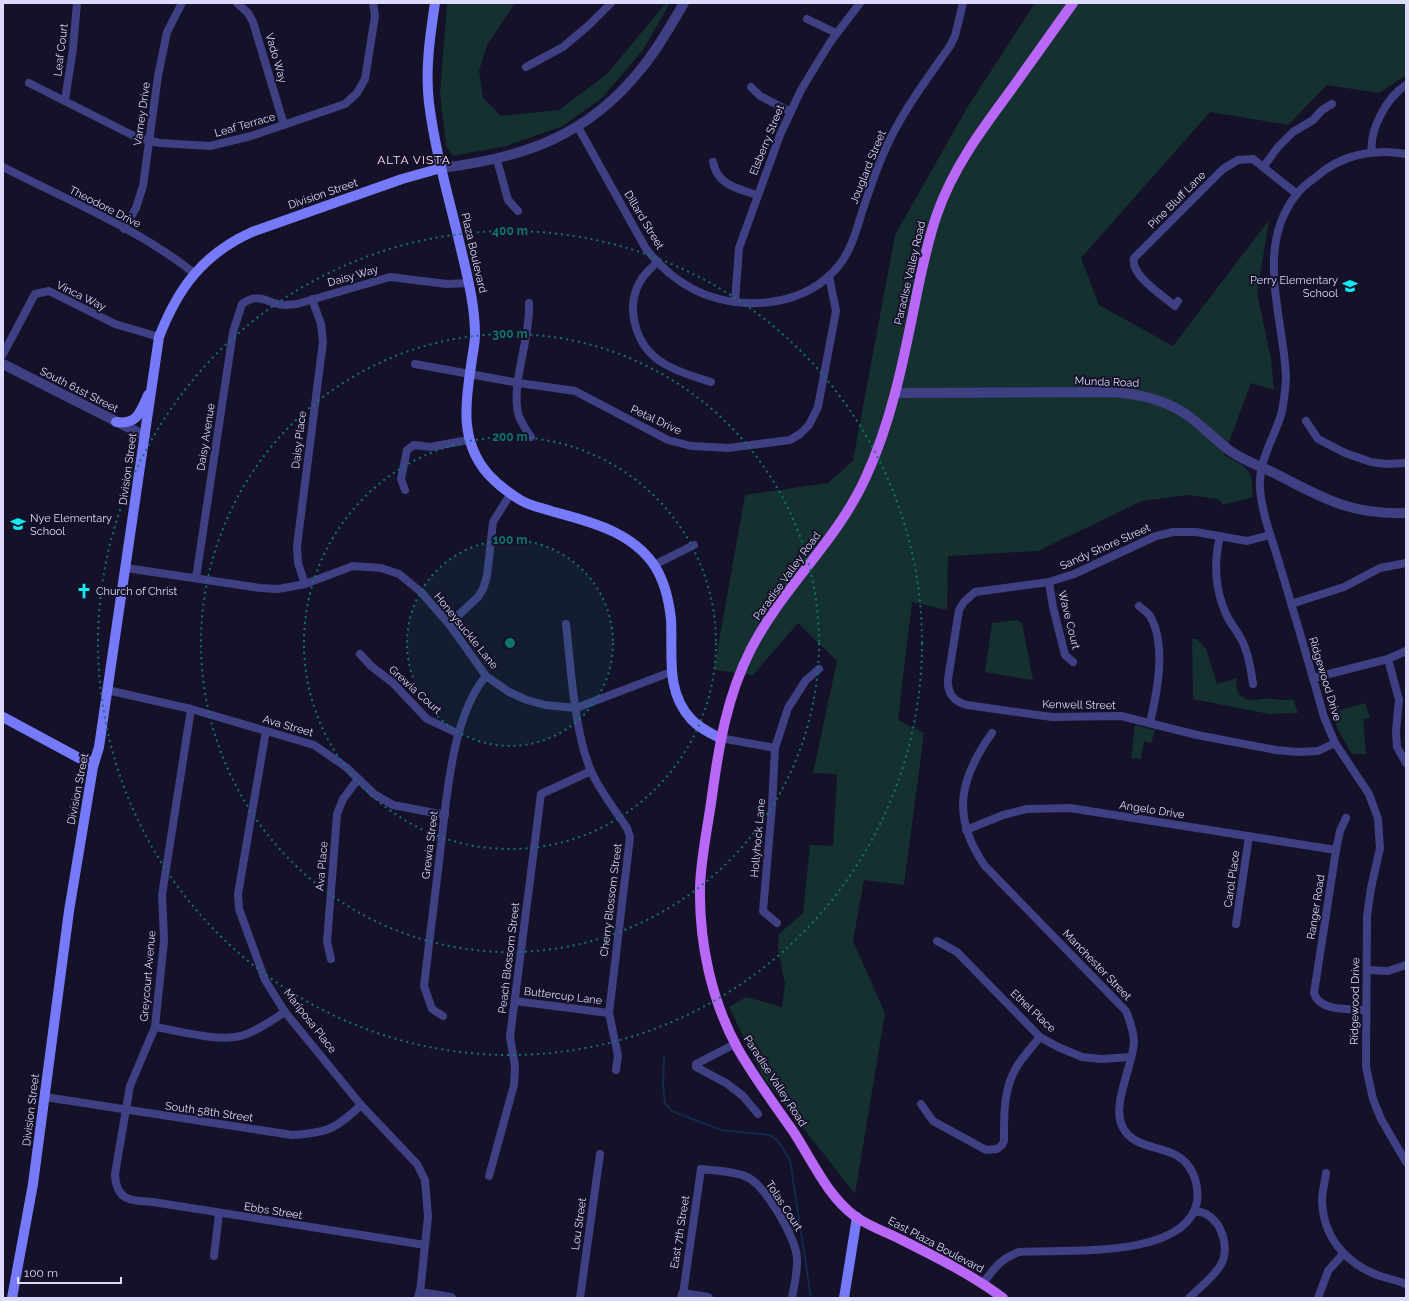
<svg xmlns="http://www.w3.org/2000/svg" width="1409" height="1301" font-family="Raleway,sans-serif">
<style>
.green{fill:#15312f}
.lines{fill:none;stroke-linecap:round;stroke-linejoin:round}
.stream{stroke:#122b4b;stroke-width:2}
.minor{stroke:#3f4084;stroke-width:8}
.tertiary{stroke:#3f4084;stroke-width:10}
.secondary{stroke:#767af8;stroke-width:10}
.primary{stroke:#b967f7;stroke-width:10}
.ring{fill:none;stroke:#0f766e;stroke-width:2;stroke-dasharray:2 4}
.labels{text-anchor:middle;dominant-baseline:central;stroke-width:4;stroke-linejoin:round;paint-order:stroke}
.street-label{font-size:11px;fill:#dcdafd;stroke:#141128}
.poi-label{font-size:11px;fill:#dcdafd;stroke:#141128;text-anchor:start}
.neighbourhood-label{font-size:12px;letter-spacing:1px;fill:#fddcf3;stroke:#141128}
.centre{fill:#0f766e;stroke:#141128;stroke-width:2}
.ring-label{font-size:12px;text-anchor:middle;font-weight:bold;fill:#0f766e;stroke:#141128;stroke-width:4;stroke-linejoin:round;paint-order:stroke}
</style>
<rect width="100%" height="100%" fill="#141128"/>
<g class="green">
<path d="M 447,3 L 515,3 L 487,45 L 479,71 L 483,98 L 501,116 L 559,110 L 607,74 L 666,3 L 670,3 L 643,50 L 602,98 L 563,126 L 506,146 L 453,156 L 446,146 L 440,94 Z"/>
<path d="M 1035,3 L 1406,3 L 1406,75 L 1379,93 L 1327,85 L 1288,125 L 1210,112 L 1081,258 L 1099,305 L 1173,346 L 1269,220 L 1257,293 L 1271,359 L 1274,390 L 1251,383 L 1224,455 C 1249,469 1252,467 1253,497 L 1223,505 L 1219,499 L 1187,495 L 1142,501 L 1038,551 L 948,556 L 947,610 L 912,602 L 898,720 L 924,733 L 904,885 L 864,880 L 853,941 L 885,1013 L 855,1194 L 763,1077 L 729,1007 L 746,997 L 782,1007 L 785,984 L 778,949 L 779,934 L 803,913 L 810,845 L 833,846 L 837,774 L 813,773 L 837,661 L 798,623 L 753,675 L 714,670 L 745,495 L 828,483 L 853,461 L 895,235 L 967,108 Z"/>
<path d="M 1017,620 L 1022,623 L 1033,680 L 985,672 L 992,623 Z"/>
<path d="M 1192,639 L 1197,639 L 1206,649 L 1217,684 L 1237,678 C 1234,698 1245,702 1261,699 C 1271,697 1281,702 1293,699 L 1298,713 L 1269,714 L 1193,699 Z"/>
<path d="M 1365,703 L 1370,718 L 1363,719 L 1366,754 L 1352,754 L 1337,728 L 1332,712 Z"/>
<path d="M 1135,725 L 1155,730 L 1151,743 L 1144,741 L 1141,759 L 1131,758 Z"/>
</g>
<g class="lines">
<path class="stream" d="M 664,1057 L 663,1085 L 665,1103 L 672,1111 L 721,1130 L 770,1135 L 778,1141 L 790,1160 L 811,1298"/>
<g class="minor">
<path d="M 237,3 L 248,13 L 253,22 L 284,125"/>
<path d="M 807,19 L 836,33"/>
<path d="M 526,67 L 563,47 L 589,25 L 611,3"/>
<path d="M 29,83 L 138,138 L 160,143 L 210,146 L 251,136 L 345,104 L 357,93 L 365,79 L 375,16 L 373,3"/>
<path d="M 751,87 L 760,96 L 791,112"/>
<path d="M 65,100 L 73,49 L 77,3"/>
<path d="M 578,127 L 645,247 C 658,265 674,279 693,289 C 739,313 806,308 840,264 C 854,246 858,222 866,200 C 871,186 876,171 882,157 C 898,117 925,82 950,46 L 955,36 L 963,3"/>
<path d="M 1372,152 C 1369,130 1387,97 1406,85"/>
<path d="M 1406,154 C 1374,148 1340,155 1316,177 C 1309,182 1301,188 1296,195 C 1264,236 1274,285 1281,333 C 1283,348 1286,363 1286,379 C 1285,391 1284,404 1281,415 C 1273,440 1258,462 1260,489 C 1262,515 1273,541 1280,566 C 1295,616 1310,667 1324,717 L 1335,743 L 1369,794 L 1378,819 L 1380,848 L 1371,888 L 1367,916 L 1366,1067 L 1373,1099 L 1381,1119 L 1406,1162"/>
<path d="M 497,160 L 508,200 L 518,211"/>
<path d="M 713,162 C 717,185 738,189 757,195"/>
<path d="M 1264,166 L 1278,147 L 1293,132 L 1313,120 L 1322,110 L 1332,104"/>
<path d="M 3,167 C 67,200 137,228 194,273"/>
<path d="M 124,229 L 136,208 L 143,186 L 158,76 L 167,32 L 182,3"/>
<path d="M 657,262 C 652,268 645,273 641,280 C 624,308 636,347 663,363 C 677,372 695,377 711,382"/>
<path d="M 1178,301 L 1175,306 C 1162,295 1130,275 1134,258 L 1223,169 L 1238,160 L 1253,159 L 1297,194"/>
<path d="M 735,302 L 739,248 L 780,135 L 801,90 L 818,62 L 831,41 L 860,3"/>
<path d="M 529,303 C 531,336 511,383 518,413 C 520,421 526,430 531,437"/>
<path d="M 3,354 L 35,294 L 49,291 L 115,324 L 159,337"/>
<path d="M 415,364 L 519,383 L 575,391 L 668,440 L 691,446 L 728,448 L 790,440 L 800,434 L 809,425 L 818,407 L 836,311 L 829,276"/>
<path d="M 1306,421 L 1318,439 L 1345,453 L 1371,462 L 1385,464 L 1406,463"/>
<path d="M 405,490 L 401,479 L 407,450 L 414,445 L 430,447 L 468,440"/>
<path d="M 1270,535 L 1247,541 L 1196,532 L 1173,532 L 1156,536 L 1074,574 L 1049,582 L 975,592 L 964,602 L 959,610 L 948,679 C 947,693 954,702 967,705 L 1052,717 L 1121,716 L 1197,735 L 1276,750 L 1298,752 L 1318,751 L 1335,743"/>
<path d="M 1220,536 C 1214,561 1215,589 1226,614 C 1229,622 1236,629 1240,637 C 1248,650 1251,669 1253,684"/>
<path d="M 654,565 L 694,545"/>
<path d="M 126,568 L 260,588 L 278,589 L 305,584 L 353,566 L 381,568 L 399,574 L 421,592 L 449,624 L 486,676 L 509,692 L 527,700 L 545,705 L 576,708 L 671,672"/>
<path d="M 196,578 L 233,332 L 242,304 C 260,291 267,304 284,305 C 288,305 293,304 297,304 L 390,277 L 447,284 L 469,283"/>
<path d="M 1049,582 L 1053,607 L 1065,655 L 1073,662"/>
<path d="M 305,584 L 298,563 L 297,546 L 323,342 L 321,324 L 312,299"/>
<path d="M 1291,604 L 1344,587 L 1380,568 L 1406,563"/>
<path d="M 1139,606 C 1142,609 1147,612 1150,616 C 1167,645 1157,693 1150,723"/>
<path d="M 449,624 L 478,597 L 483,589 L 487,576 L 493,522 L 511,493"/>
<path d="M 566,624 C 571,668 574,731 591,771 C 600,791 615,810 627,828 L 630,837 L 609,1013 L 618,1056 L 616,1070"/>
<path d="M 360,654 L 371,666 L 393,683 L 427,719 L 459,734"/>
<path d="M 1388,659 L 1399,700 L 1396,731 L 1397,747 L 1406,763"/>
<path d="M 1313,678 L 1388,659 L 1406,651"/>
<path d="M 107,690 L 191,709 L 314,745 L 346,767 L 374,794 L 393,805 L 445,815"/>
<path d="M 191,709 L 162,895 L 164,941 L 155,1027 L 130,1086 L 115,1174 C 116,1201 131,1201 153,1202 L 425,1245"/>
<path d="M 266,731 L 238,894 L 239,909 L 265,980 L 285,1012 L 361,1105 L 417,1164 L 425,1180 L 428,1217 L 420,1293"/>
<path d="M 720,738 L 775,748"/>
<path d="M 1346,818 L 1340,831 L 1336,850 L 1314,993 C 1320,1012 1349,1009 1366,1010"/>
<path d="M 966,830 L 1003,815 L 1027,809 L 1070,808 L 1336,850"/>
<path d="M 777,923 L 763,911 L 772,806 L 775,748 L 788,708 L 806,680 L 819,669"/>
<path d="M 1236,924 L 1249,836"/>
<path d="M 937,941 L 957,952 L 1040,1037 L 1058,1047 L 1082,1057 L 1101,1059 L 1131,1057"/>
<path d="M 331,959 L 327,942 L 337,814 L 343,799 L 358,779"/>
<path d="M 1367,970 L 1388,971 L 1406,965"/>
<path d="M 515,1001 L 609,1013"/>
<path d="M 443,1016 L 432,1009 L 424,986 C 429,945 434,903 439,862 C 446,807 450,718 486,676"/>
<path d="M 155,1027 C 180,1031 220,1043 244,1035 C 259,1030 272,1020 285,1012"/>
<path d="M 735,1044 L 696,1064 L 696,1067 L 726,1083 L 743,1096 L 758,1114"/>
<path d="M 45,1097 L 292,1135 C 327,1133 336,1129 361,1105"/>
<path d="M 921,1104 L 933,1121 L 986,1150 L 997,1149 L 1002,1145 L 1004,1141 C 1004,1116 1003,1091 1016,1068 C 1022,1057 1032,1047 1040,1037"/>
<path d="M 1326,1173 C 1325,1182 1322,1192 1322,1200 C 1323,1236 1344,1262 1377,1275 C 1386,1278 1396,1280 1406,1284"/>
<path d="M 489,1176 L 514,1085 L 515,1066 L 510,1037 L 541,794 L 591,771"/>
<path d="M 214,1256 L 219,1214"/>
<path d="M 983,1283 C 995,1268 1000,1259 1019,1252 C 1063,1249 1186,1260 1197,1202 C 1199,1188 1195,1173 1186,1163 C 1168,1143 1134,1152 1122,1126 C 1112,1104 1132,1067 1134,1043 C 1134,1032 1130,1021 1126,1011 L 985,866 C 951,817 959,779 992,733"/>
<path d="M 683,1294 L 701,1169 C 715,1171 734,1171 747,1177 C 765,1185 796,1238 797,1258 C 798,1271 794,1286 792,1298"/>
<path d="M 580,1298 L 600,1154"/>
<path d="M 1189,1298 C 1198,1289 1210,1280 1218,1269 C 1231,1253 1224,1224 1206,1214 C 1203,1212 1198,1212 1194,1211"/>
<path d="M 1318,1298 L 1328,1271 L 1343,1254"/>
</g>
<g class="tertiary">
<path d="M 441,168 C 523,158 588,136 641,69 C 658,49 671,25 684,3"/>
<path d="M 3,364 L 145,436"/>
<path d="M 895,393 L 1108,392 C 1139,393 1170,400 1195,421 C 1206,430 1217,441 1229,450 C 1242,460 1258,465 1272,472 C 1322,497 1348,515 1406,513"/>
<path d="M 419,1298 L 420,1293 L 451,1298"/>
<path d="M 682,1298 L 683,1294 L 708,1298"/>
</g>
<g class="secondary">
<path d="M 435,3 C 430,36 425,70 429,103 C 435,151 449,198 460,245 C 467,275 475,304 475,335 C 475,345 472,356 471,366 C 465,404 460,442 488,474 C 498,485 510,494 522,501 C 531,506 542,508 551,511 C 588,521 631,531 654,565 C 664,580 669,601 671,619 C 673,654 665,691 691,719 C 699,728 710,733 720,738"/>
<path d="M 116,422 C 137,425 140,413 148,395"/>
<path d="M 3,717 L 79,758 L 94,762"/>
<path d="M 12,1298 L 33,1184 L 69,911 L 93,767 L 99,747 L 159,337 C 178,288 203,254 252,232 L 402,179 L 441,168"/>
<path d="M 844,1298 L 857,1217"/>
</g>
<path class="primary" d="M 1003,1298 C 972,1275 938,1258 904,1241 C 889,1233 870,1227 856,1217 C 827,1196 812,1160 793,1131 C 774,1104 754,1077 738,1049 C 711,1000 699,942 700,887 C 701,857 708,826 712,796 C 719,745 727,696 751,649 C 782,588 836,542 865,479 C 891,423 903,363 915,303 C 921,273 927,243 937,214 C 953,168 982,129 1011,90 C 1032,61 1052,32 1073,3"/>
</g>
<circle cx="510" cy="643" r="103" fill="#0f766e" fill-opacity=".12"/>
<g class="ring">
<circle cx="510" cy="643" r="103"/>
<circle cx="510" cy="643" r="206"/>
<circle cx="510" cy="643" r="309"/>
<circle cx="510" cy="643" r="412"/>
</g>
<defs>
<g id="school-bare" transform="scale(1.2)"><path d="M0-5L7-2L0 1L-7-2ZM-4 1L0 2.5L4 1V4Q0 6-4 4Z" fill="#11e9f2" stroke="#141128" stroke-width="2.5" paint-order="stroke"/></g>
<g id="church-bare" transform="scale(1.2)"><path d="M-1.2-6h2.4v3.5h3.3v2.4h-3.3V6h-2.4V-.1h-3.3v-2.4h3.3Z" fill="#11e9f2" stroke="#141128" stroke-width="2.5" paint-order="stroke"/></g>
</defs>
<g fill-rule="evenodd">
<use href="#school-bare" x="1350" y="286"/>
<use href="#school-bare" x="18" y="524"/>
<use href="#church-bare" x="84" y="591"/>
</g>
<g class="labels">
<g class="street-label">
<text transform="translate(61 50) rotate(-83)">Leaf Court</text>
<text transform="translate(276 58) rotate(74)">Vado Way</text>
<text transform="translate(142 114) rotate(-82)">Varney Drive</text>
<text transform="translate(245 125) rotate(-16)">Leaf Terrace</text>
<text transform="translate(767 140) rotate(-68)">Elsberry Street</text>
<text transform="translate(868 167) rotate(-68)">Jouglard Street</text>
<text transform="translate(323 194) rotate(-19)">Division Street</text>
<text transform="translate(1177 200) rotate(-45)">Pine Bluff Lane</text>
<text transform="translate(105 207) rotate(27)">Theodore Drive</text>
<text transform="translate(644 220) rotate(59)">Dillard Street</text>
<text transform="translate(474 253) rotate(77)">Plaza Boulevard</text>
<text transform="translate(910 273) rotate(-77)">Paradise Valley Road</text>
<text transform="translate(353 276) rotate(-16)">Daisy Way</text>
<text transform="translate(81 296) rotate(26)">Vinca Way</text>
<text transform="translate(1107 382) rotate(2)">Munda Road</text>
<text transform="translate(79 390) rotate(27)">South 61st Street</text>
<text transform="translate(656 420) rotate(25)">Petal Drive</text>
<text transform="translate(206 437) rotate(-81)">Daisy Avenue</text>
<text transform="translate(299 440) rotate(-83)">Daisy Place</text>
<text transform="translate(128 469) rotate(-82)">Division Street</text>
<text transform="translate(1105 547) rotate(-24)">Sandy Shore Street</text>
<text transform="translate(787 576) rotate(-54)">Paradise Valley Road</text>
<text transform="translate(1069 620) rotate(76)">Wave Court</text>
<text transform="translate(466 631) rotate(51)">Honeysuckle Lane</text>
<text transform="translate(1325 679) rotate(73)">Ridgewood Drive</text>
<text transform="translate(415 690) rotate(42)">Grewia Court</text>
<text transform="translate(1079 705) rotate(1)">Kenwell Street</text>
<text transform="translate(288 726) rotate(16)">Ava Street</text>
<text transform="translate(78 789) rotate(-79)">Division Street</text>
<text transform="translate(1152 810) rotate(9)">Angelo Drive</text>
<text transform="translate(758 838) rotate(-85)">Hollyhock Lane</text>
<text transform="translate(430 845) rotate(-83)">Grewia Street</text>
<text transform="translate(322 866) rotate(-85)">Ava Place</text>
<text transform="translate(1232 879) rotate(-82)">Carol Place</text>
<text transform="translate(611 900) rotate(-83)">Cherry Blossom Street</text>
<text transform="translate(1316 907) rotate(-81)">Ranger Road</text>
<text transform="translate(509 958) rotate(-83)">Peach Blossom Street</text>
<text transform="translate(1097 965) rotate(46)">Manchester Street</text>
<text transform="translate(148 976) rotate(-85)">Greycourt Avenue</text>
<text transform="translate(563 996) rotate(7)">Buttercup Lane</text>
<text transform="translate(1355 1001) rotate(-89)">Ridgewood Drive</text>
<text transform="translate(1033 1011) rotate(43)">Ethel Place</text>
<text transform="translate(310 1021) rotate(52)">Mariposa Place</text>
<text transform="translate(775 1081) rotate(57)">Paradise Valley Road</text>
<text transform="translate(31 1110) rotate(-83)">Division Street</text>
<text transform="translate(209 1112) rotate(8)">South 58th Street</text>
<text transform="translate(784 1206) rotate(57)">Tolas Court</text>
<text transform="translate(273 1211) rotate(9)">Ebbs Street</text>
<text transform="translate(579 1224) rotate(-82)">Lou Street</text>
<text transform="translate(680 1232) rotate(-81)">East 7th Street</text>
<text transform="translate(936 1245) rotate(28)">East Plaza Boulevard</text>
</g>
<g class="poi-label">
<text x="1338" y="280" text-anchor="end">Perry Elementary<tspan x="1338" dy="13">School</tspan></text>
<text x="30" y="518">Nye Elementary<tspan x="30" dy="13">School</tspan></text>
<text x="96" y="591">Church of Christ</text>
</g>
<g class="neighbourhood-label">
<text x="414" y="160">ALTA VISTA</text>
</g>
</g>
<circle cx="510" cy="643" r="6" class="centre"/>
<g class="ring-label">
<text x="510" y="235">400 m</text>
<text x="510" y="338">300 m</text>
<text x="510" y="441">200 m</text>
<text x="510" y="544">100 m</text>
</g>
<rect width="1409" height="1301" fill="none" stroke="#dcdafd" stroke-width="8"/>
<path d="M18 1277v6h103v-6" fill="none" stroke="#dcdafd" stroke-width="2"/>
<text x="24" y="1277" font-size="12" fill="#dcdafd" stroke="#141128" stroke-width="3" paint-order="stroke">100 m</text>
</svg>
